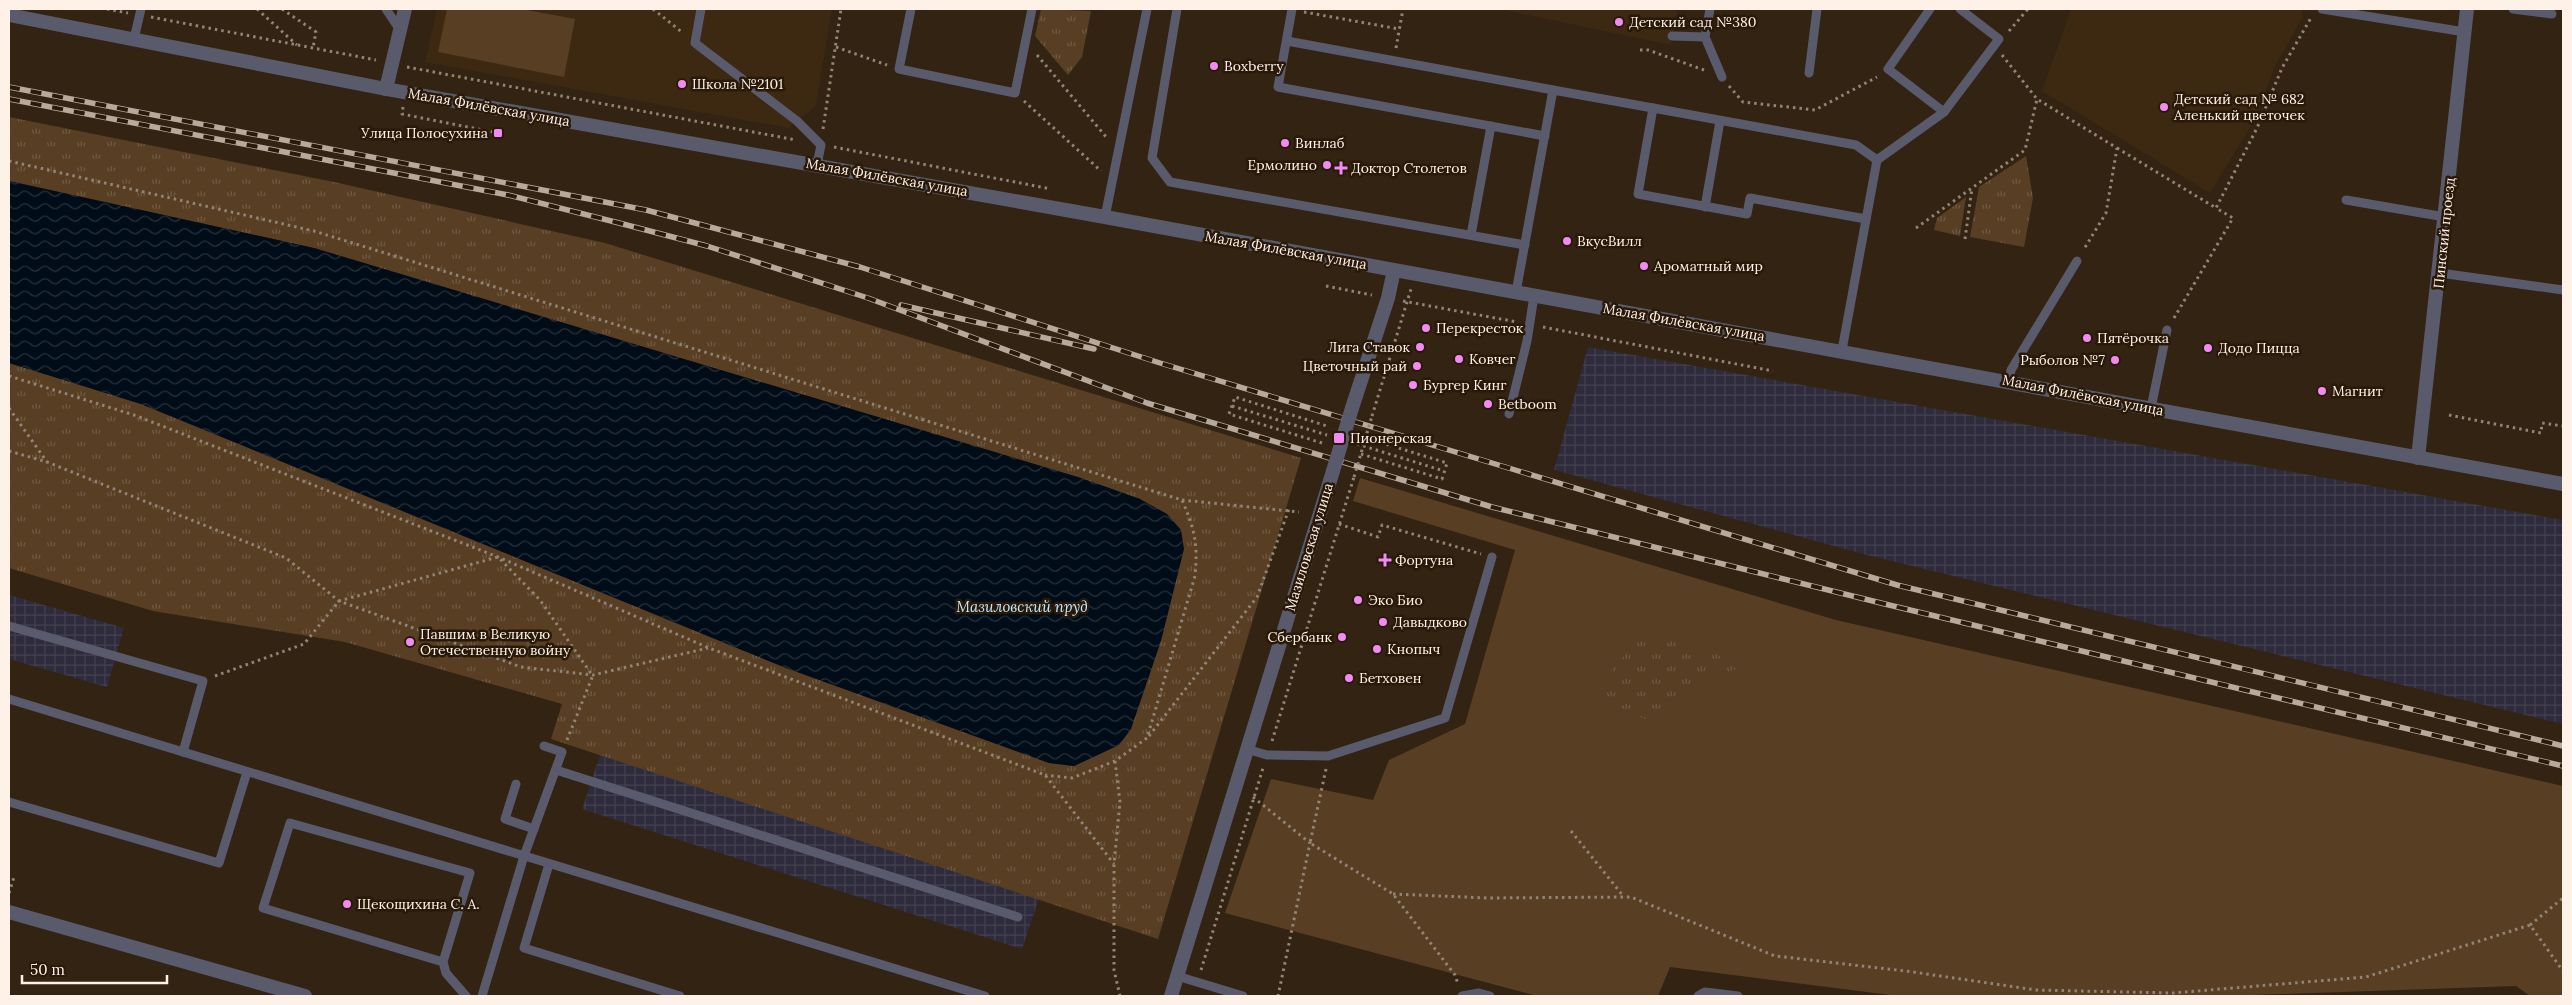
<svg xmlns="http://www.w3.org/2000/svg" width="2572" height="1005" font-family="Lora,serif">
<style>
.built{fill:#3d2812}
.industrial{fill:url(#industrial-grid)}
.green{fill:#583e23}
.park{fill:url(#park-tufts)}
.water{fill:url(#water-waves)}
.lines{fill:none;stroke-linecap:round;stroke-linejoin:round}
.path{stroke:#928476;stroke-width:3;stroke-dasharray:2.5 4;stroke-linecap:butt}
.service{stroke:#595b6c;stroke-width:9}
.minor{stroke:#595b6c;stroke-width:14}
.tertiary{stroke:#595b6c;stroke-width:14}
.rail-casing{stroke:#b7aa9d;stroke-width:5.5}
.rail{stroke:#291909;stroke-width:4;stroke-dasharray:11;stroke-linecap:butt}
.path-bridge{stroke:#928476;stroke-width:3;stroke-dasharray:2.5 4;stroke-linecap:butt}
.tertiary-bridge{stroke:#595b6c;stroke-width:14}
.poi-dot{fill:#f28af3;stroke:#291909;stroke-width:2}
.labels{text-anchor:middle;dominant-baseline:central;stroke-width:5;stroke-linejoin:round;paint-order:stroke}
.poi-label{font-size:14px;fill:#fef2e8;stroke:#291909;text-anchor:start}
.street-label{font-size:14px;fill:#fef2e8;stroke:#291909}
.water-label{font-size:15px;font-style:italic;fill:#bfe6ff;stroke:#291909}
</style>
<defs>
<pattern id="industrial-grid" width="8" height="8" patternUnits="userSpaceOnUse" patternTransform="scale(1.25)"><rect width="8" height="8" fill="#2e2b3c"/><path d="M0 4h8M4 0v8" fill="none" stroke="#43404f"/></pattern>
<pattern id="park-tufts" width="24" height="20" patternUnits="userSpaceOnUse" patternTransform="scale(1.25)"><rect width="24" height="20" fill="#583e23"/><path d="M3 7l-1-3M5 7V3M7 7l1-3M15 17l-1-3M17 17v-4M19 17l1-3" fill="none" stroke="#715a43"/></pattern>
<pattern id="water-waves" width="16" height="10" patternUnits="userSpaceOnUse" patternTransform="scale(1.25)"><rect width="16" height="10" fill="#000d18"/><path d="M0 5q4-4 8 0t8 0" fill="none" stroke="#26313a"/></pattern>
</defs>
<rect width="100%" height="100%" fill="#332312"/>
<g class="built">
<path d="M 437,9 L 832,9 L 816,106 L 788,128 L 425,62 Z"/>
<path d="M 1499,9 L 1677,9 L 1671,45 Z"/>
<path d="M 2071,9 L 2302,9 L 2303,17 L 2276,64 L 2252,124 L 2210,193 L 2042,91 Z"/>
</g>
<g class="industrial">
<path d="M 1588,347 L 2563,520 L 2563,724 L 1867,555 L 1554,470 Z"/>
<path d="M 9,595 L 124,628 L 107,687 L 9,659 Z"/>
<path d="M 600,755 L 1039,898 L 1022,949 L 582,809 Z"/>
</g>
<g class="green">
<path d="M 447,9 L 522,9 L 575,19 L 564,77 L 438,52 Z"/>
<path d="M 1360,478 L 1836,620 L 2563,786 L 2563,996 L 2530,996 L 2516,986 L 2224,996 L 1898,996 L 1670,967 L 1658,996 L 1537,996 L 1225,913 L 1271,779 L 1373,800 L 1389,760 L 1465,724 L 1515,550 L 1353,501 Z"/>
</g>
<g class="park">
<path d="M 1041,9 L 1091,11 L 1082,57 L 1068,75 L 1035,36 Z"/>
<path d="M 9,117 L 334,182 L 605,243 L 1301,458 L 1158,939 L 551,739 L 562,704 L 345,642 L 153,611 L 9,568 L 9,363 L 141,404 L 786,668 L 1049,763 L 1074,766 L 1119,745 L 1140,499 L 1081,478 L 314,248 L 9,181 Z"/>
<path d="M 2026,156 L 2033,198 L 2024,247 L 1970,237 L 1979,187 Z"/>
<path d="M 1966,197 L 1960,236 L 1934,230 L 1937,218 Z"/>
<path d="M 1681,638 L 1742,666 L 1694,688 L 1654,723 L 1590,695 L 1638,640 Z"/>
</g>
<path class="water" d="M 9,181 L 314,248 L 1081,478 L 1140,499 L 1167,514 L 1181,530 L 1184,549 L 1161,641 L 1131,729 L 1119,745 L 1074,766 L 1049,763 L 786,668 L 141,404 L 9,363 Z"/>
<g class="lines">
<g class="path">
<path d="M 107,9 L 128,13"/>
<path d="M 257,9 L 297,45"/>
<path d="M 282,9 L 316,32 L 313,48"/>
<path d="M 653,9 L 683,33"/>
<path d="M 1304,12 L 1399,29"/>
<path d="M 151,17 L 376,60"/>
<path d="M 2009,31 L 2028,9"/>
<path d="M 836,47 L 887,65"/>
<path d="M 1396,48 L 1403,9"/>
<path d="M 1640,50 L 1648,50 L 1704,70"/>
<path d="M 1037,55 L 1107,138"/>
<path d="M 2002,55 L 2037,99 L 2117,148 L 2106,213 L 2084,249"/>
<path d="M 407,67 L 796,140"/>
<path d="M 1729,86 L 1743,102 L 1815,110 L 1877,77"/>
<path d="M 1024,101 L 1101,171"/>
<path d="M 403,107 L 402,114 L 498,133"/>
<path d="M 823,129 L 841,9"/>
<path d="M 834,147 L 1051,189"/>
<path d="M 2117,148 L 2216,208"/>
<path d="M 9,161 L 314,231 L 1182,500 C 1195,530 1198,544 1195,576 L 1147,738 L 1115,761 L 1072,778 L 1045,775"/>
<path d="M 1916,228 L 2025,150 L 2037,99"/>
<path d="M 1965,239 L 1972,188"/>
<path d="M 1326,286 L 1372,295"/>
<path d="M 1403,301 L 1517,322"/>
<path d="M 2174,318 L 2233,218 L 2216,208 L 2257,128 L 2282,68 L 2312,16"/>
<path d="M 1543,327 L 1773,371"/>
<path d="M 9,376 L 134,415 L 498,557 L 709,648 L 1045,775 L 1114,864"/>
<path d="M 1232,406 L 1327,435"/>
<path d="M 9,408 L 47,462"/>
<path d="M 2449,415 L 2541,433 L 2542,423 L 2563,426"/>
<path d="M 1372,416 L 1411,289"/>
<path d="M 1322,443 L 1229,414 L 1235,397 L 1327,426"/>
<path d="M 1357,444 L 1444,471"/>
<path d="M 9,451 L 47,462 L 286,558 L 339,601 L 521,667 L 593,675 L 708,648"/>
<path d="M 1361,454 L 1442,479 L 1447,463 L 1366,438"/>
<path d="M 1182,500 L 1299,512"/>
<path d="M 1339,524 L 1378,537 L 1382,525 L 1481,554"/>
<path d="M 215,676 L 304,644 L 339,601 L 498,557 L 540,600 L 592,675"/>
<path d="M 1149,736 L 1257,597 L 1289,509"/>
<path d="M 567,740 L 593,675"/>
<path d="M 1272,741 L 1354,477"/>
<path d="M 1115,761 L 1120,802 L 1114,864 L 1114,970 L 1120,996"/>
<path d="M 1326,769 L 1310,843 L 1393,894 L 1455,975 L 1458,984"/>
<path d="M 1253,797 L 1310,843 L 1278,996"/>
<path d="M 1571,831 L 1624,897"/>
<path d="M 9,893 L 14,877"/>
<path d="M 1393,894 L 1488,898 L 1631,897 L 1775,956 L 1906,971 L 2036,990 L 2173,993 L 2366,977 L 2530,925 L 2563,971"/>
<path d="M 2530,925 L 2563,898"/>
<path d="M 1201,970 L 1263,768"/>
</g>
<g class="service">
<path d="M 386,9 L 400,30"/>
<path d="M 701,9 L 695,43 L 797,121 L 821,145 L 817,165"/>
<path d="M 911,9 L 899,69 L 1015,93 L 1032,9"/>
<path d="M 1177,9 L 1152,158 L 1170,182 L 1525,245"/>
<path d="M 1292,9 L 1278,87 L 1545,136"/>
<path d="M 1930,9 L 1888,69 L 1944,112 L 1999,39 L 1960,9"/>
<path d="M 2322,9 L 2465,32"/>
<path d="M 2513,9 L 2552,14"/>
<path d="M 1672,36 L 1705,37 L 1722,77"/>
<path d="M 1705,37 L 1710,9"/>
<path d="M 134,39 L 141,9"/>
<path d="M 1287,41 L 1553,90"/>
<path d="M 1809,73 L 1817,9"/>
<path d="M 1653,108 L 1856,145 L 1877,160 L 1842,350"/>
<path d="M 1877,160 L 1944,112"/>
<path d="M 2346,200 L 2445,217"/>
<path d="M 1705,207 L 1720,121"/>
<path d="M 1105,217 L 1147,9"/>
<path d="M 1471,235 L 1491,126"/>
<path d="M 2440,273 L 2563,290"/>
<path d="M 1516,292 L 1553,90 L 1653,108 L 1638,194 L 1747,214 L 1750,198 L 1866,219"/>
<path d="M 2009,381 L 2011,370 L 2077,261"/>
<path d="M 2151,408 L 2167,330"/>
<path d="M 1509,414 L 1527,341 L 1534,296"/>
<path d="M 9,626 L 203,681 L 183,752"/>
<path d="M 9,699 L 985,996"/>
<path d="M 1246,749 L 1267,755 L 1328,756 L 1445,718 L 1492,557"/>
<path d="M 556,770 L 1018,917"/>
<path d="M 516,784 L 505,819 L 534,829"/>
<path d="M 9,802 L 219,863 L 247,772"/>
<path d="M 549,864 L 524,948 L 680,996"/>
<path d="M 443,962 L 263,908 L 290,823 L 470,873 L 443,962 L 446,973 L 466,996"/>
<path d="M 1177,976 L 1243,996"/>
<path d="M 482,996 L 524,856 L 562,752 L 544,746"/>
<path d="M 1462,996 L 1479,993 L 1490,996"/>
<path d="M 1698,996 L 1705,992 L 1738,996"/>
</g>
<path class="minor" d="M 2418,458 L 2467,9"/>
<g class="tertiary">
<path d="M 9,15 L 386,89 L 1105,217 L 2563,484"/>
<path d="M 386,89 L 405,9"/>
<path d="M 1352,408 L 1388,298 L 1394,270"/>
<path d="M 9,912 L 305,996"/>
<path d="M 1171,996 L 1333,471"/>
</g>
<g class="rail-casing">
<g id="rail">
<path d="M 9,87 L 646,210 L 860,267 L 1160,363 L 1897,585 L 2563,746"/>
<path d="M 9,99 L 508,195 L 623,224 L 707,246 L 868,298 L 1147,403 L 1492,507 L 1889,605 L 2563,766"/>
<path d="M 901,305 L 1094,349"/>
</g>
</g>
<use href="#rail" class="rail"/>
<path class="path-bridge" d="M 1354,477 L 1372,416"/>
<path class="tertiary-bridge" d="M 1333,471 L 1352,408"/>
</g>
<g class="poi-dot">
<circle cx="1619" cy="22" r="5"/>
<circle cx="1214" cy="66" r="5"/>
<circle cx="682" cy="84" r="5"/>
<circle cx="2164" cy="107" r="5"/>
<rect x="493" y="128" width="10" height="10" rx="2.5"/>
<circle cx="1285" cy="143" r="5"/>
<circle cx="1327" cy="165" r="5"/>
<path d="M1338.5 160.5h5v5h5v5h-5v5h-5v-5h-5v-5h5z"/>
<circle cx="1567" cy="241" r="5"/>
<circle cx="1644" cy="266" r="5"/>
<circle cx="1426" cy="328" r="5"/>
<circle cx="2087" cy="338" r="5"/>
<circle cx="1420" cy="347" r="5"/>
<circle cx="2208" cy="348" r="5"/>
<circle cx="1459" cy="359" r="5"/>
<circle cx="2115" cy="360" r="5"/>
<circle cx="1417" cy="366" r="5"/>
<circle cx="1413" cy="385" r="5"/>
<circle cx="2322" cy="391" r="5"/>
<circle cx="1488" cy="404" r="5"/>
<rect x="1333" y="432" width="12" height="12" rx="2.5"/>
<path d="M1382.5 552.5h5v5h5v5h-5v5h-5v-5h-5v-5h5z"/>
<circle cx="1358" cy="600" r="5"/>
<circle cx="1383" cy="622" r="5"/>
<circle cx="1342" cy="637" r="5"/>
<circle cx="410" cy="642" r="5"/>
<circle cx="1377" cy="649" r="5"/>
<circle cx="1349" cy="678" r="5"/>
<circle cx="347" cy="904" r="5"/>
</g>
<g class="labels">
<g class="poi-label">
<text x="1629" y="22">Детский сад №380</text>
<text x="1224" y="66">Boxberry</text>
<text x="692" y="84">Школа №2101</text>
<text x="2174" y="99">Детский сад № 682<tspan x="2174" dy="16">Аленький цветочек</tspan></text>
<text x="488" y="133" text-anchor="end">Улица Полосухина</text>
<text x="1295" y="143">Винлаб</text>
<text x="1317" y="165" text-anchor="end">Ермолино</text>
<text x="1351" y="168">Доктор Столетов</text>
<text x="1577" y="241">ВкусВилл</text>
<text x="1654" y="266">Ароматный мир</text>
<text x="1436" y="328">Перекресток</text>
<text x="2097" y="338">Пятёрочка</text>
<text x="1410" y="347" text-anchor="end">Лига Ставок</text>
<text x="2218" y="348">Додо Пицца</text>
<text x="1469" y="359">Ковчег</text>
<text x="2105" y="360" text-anchor="end">Рыболов №7</text>
<text x="1407" y="366" text-anchor="end">Цветочный рай</text>
<text x="1423" y="385">Бургер Кинг</text>
<text x="2332" y="391">Магнит</text>
<text x="1498" y="404">Betboom</text>
<text x="1350" y="438">Пионерская</text>
<text x="1395" y="560">Фортуна</text>
<text x="1368" y="600">Эко Био</text>
<text x="1393" y="622">Давыдково</text>
<text x="420" y="634">Павшим в Великую<tspan x="420" dy="16">Отечественную войну</tspan></text>
<text x="1332" y="637" text-anchor="end">Сбербанк</text>
<text x="1387" y="649">Кнопыч</text>
<text x="1359" y="678">Бетховен</text>
<text x="357" y="904">Щекощихина С. А.</text>
</g>
<g class="street-label">
<text transform="translate(489 107) rotate(10)">Малая Филёвская улица</text>
<text transform="translate(887 177) rotate(10)">Малая Филёвская улица</text>
<text transform="translate(2444 233) rotate(-84)">Пинский проезд</text>
<text transform="translate(1286 250) rotate(10)">Малая Филёвская улица</text>
<text transform="translate(1684 322) rotate(10)">Малая Филёвская улица</text>
<text transform="translate(2083 395) rotate(11)">Малая Филёвская улица</text>
<text transform="translate(1309 547) rotate(-73)">Мазиловская улица</text>
</g>
<g class="water-label">
<text x="1022" y="606">Мазиловский пруд</text>
</g>
</g>
<rect width="2572" height="1005" fill="none" stroke="#fef2e8" stroke-width="20"/>
<path d="M22 975v8h145v-8" fill="none" stroke="#fef2e8" stroke-width="2.5"/>
<text x="30" y="975" font-size="15" fill="#fef2e8" stroke="#291909" stroke-width="4" paint-order="stroke">50 m</text>
</svg>
